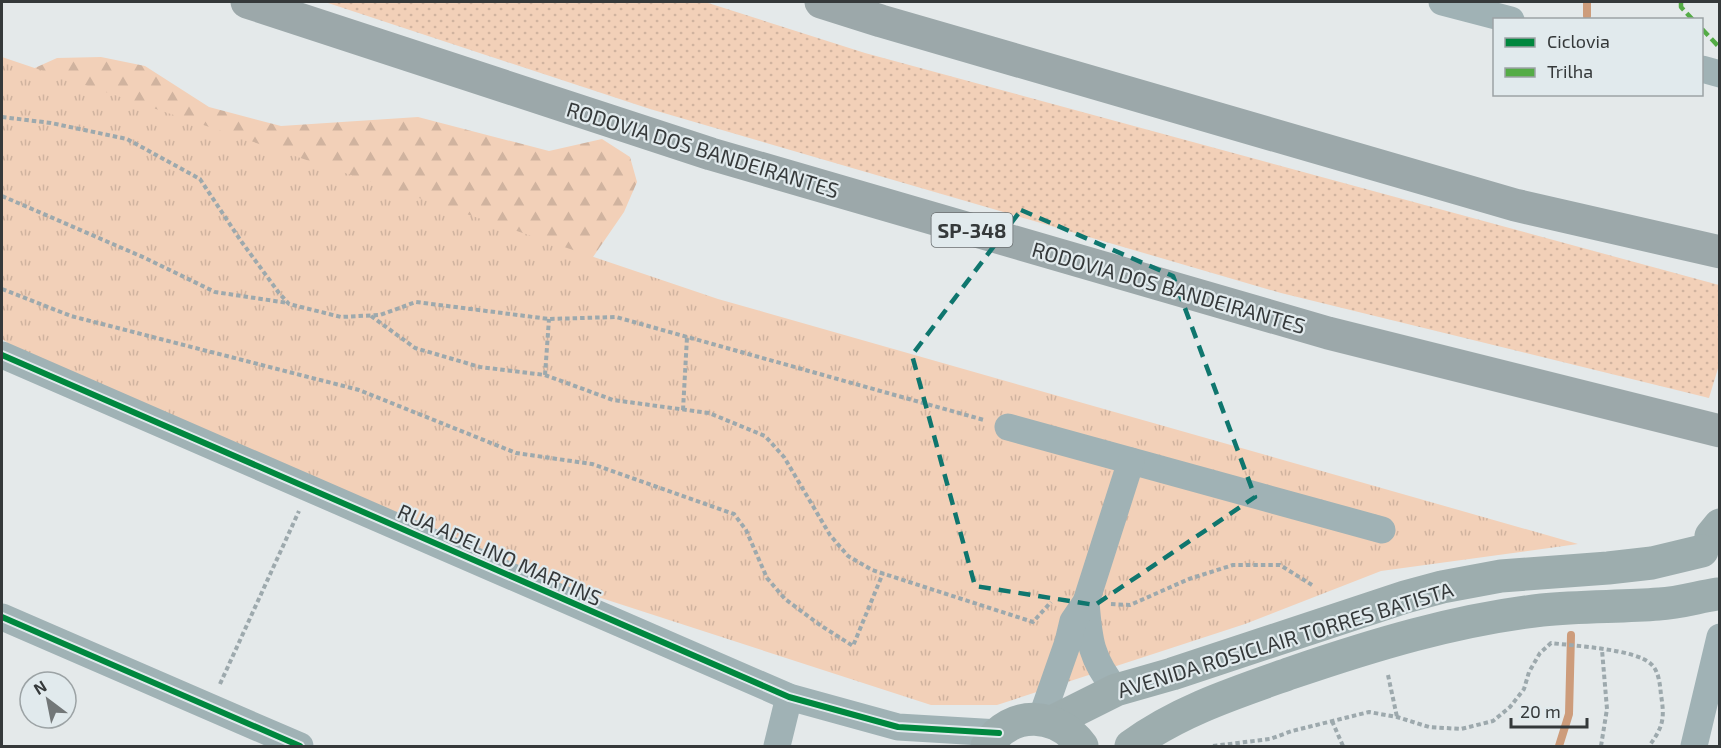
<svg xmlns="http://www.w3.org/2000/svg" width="1721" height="748" font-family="'Exo 2',sans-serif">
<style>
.grass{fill:url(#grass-dots)}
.forest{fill:url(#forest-firs)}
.park{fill:url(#park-tufts)}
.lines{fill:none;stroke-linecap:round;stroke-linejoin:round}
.stream{stroke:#cd9c7b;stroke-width:8}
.path{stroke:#9da9ad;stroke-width:4;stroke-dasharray:4.5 3;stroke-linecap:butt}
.minor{stroke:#a0b2b5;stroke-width:27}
.major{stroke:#9dadae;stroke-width:33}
.highway{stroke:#9ca8aa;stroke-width:33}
.quiet{stroke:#54ac46;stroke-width:4.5;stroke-dasharray:9 4.5;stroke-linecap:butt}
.cycleway-casing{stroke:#e1eaed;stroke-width:10}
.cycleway{stroke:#00873e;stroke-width:6}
.marked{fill:none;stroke:#0f766e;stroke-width:4.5;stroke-dasharray:12 8;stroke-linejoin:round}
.labels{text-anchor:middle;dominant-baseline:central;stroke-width:4.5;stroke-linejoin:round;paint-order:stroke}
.shield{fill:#e1eaed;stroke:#696e70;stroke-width:1.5}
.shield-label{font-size:20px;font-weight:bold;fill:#35393a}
.street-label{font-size:21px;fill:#35393a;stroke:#e1eaed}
</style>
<defs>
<pattern id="grass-dots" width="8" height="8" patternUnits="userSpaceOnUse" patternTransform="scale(1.5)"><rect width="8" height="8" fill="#f2d0b8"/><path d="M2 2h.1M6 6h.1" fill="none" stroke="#d0b39f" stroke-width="1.8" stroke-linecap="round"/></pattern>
<pattern id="forest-firs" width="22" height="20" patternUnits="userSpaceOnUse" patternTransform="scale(1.5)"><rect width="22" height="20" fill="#f2d0b8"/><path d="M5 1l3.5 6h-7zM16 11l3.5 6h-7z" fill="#d0b39f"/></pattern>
<pattern id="park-tufts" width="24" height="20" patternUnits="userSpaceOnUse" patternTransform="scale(1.5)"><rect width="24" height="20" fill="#f2d0b8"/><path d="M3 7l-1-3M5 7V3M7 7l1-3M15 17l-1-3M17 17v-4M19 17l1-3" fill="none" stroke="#d0b39f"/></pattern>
</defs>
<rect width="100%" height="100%" fill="#e4e9ea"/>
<path class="grass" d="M 325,2 L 705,2 L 865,53 L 1719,285 L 1719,365 L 1709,398 L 1281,293 L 650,109 Z"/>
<path class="forest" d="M 101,57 L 145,66 L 209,107 L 281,126 L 418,117 L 549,151 L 602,139 L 630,157 L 637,182 L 624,212 L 582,273 L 581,288 L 588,293 L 495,297 L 370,290 L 228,229 L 173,231 L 53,174 L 2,138 L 2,74 L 8,80 L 57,58 Z"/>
<path class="park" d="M 2,57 L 718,299 L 1578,544 L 1381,571 L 1245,624 L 997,705 L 931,705 L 558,584 L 20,351 L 2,339 Z"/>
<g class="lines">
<g class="stream">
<path d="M 1587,16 L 1587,2"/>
<path d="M 1559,746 L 1569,714 L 1571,635"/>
</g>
<g class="path">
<path d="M 2,117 L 51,123 L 127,139 L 200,179 L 241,241 L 279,293 L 289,304 L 341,317 L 380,315 L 416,302 L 549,319 L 616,317 L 984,420"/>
<path d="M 2,196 L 145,258 L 215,292 L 288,303"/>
<path d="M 2,289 L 71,316 L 359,390 L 516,453 L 592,464 L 734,514 L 746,530 L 767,578 L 785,599 L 820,625 L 853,646 L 883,573"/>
<path d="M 371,316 L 415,348 L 480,367 L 545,375 L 613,400 L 709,413 L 765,436 L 784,457 L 830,535 L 848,556 L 872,570 L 1033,622 L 1051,602"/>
<path d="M 545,375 L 549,319"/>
<path d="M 683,410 L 687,337"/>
<path d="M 1111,604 L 1130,605 L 1189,579 L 1233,565 L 1280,565 L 1312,585"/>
<path d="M 1388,675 L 1397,717"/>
<path d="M 220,684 L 299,511"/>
<path d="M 1332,721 L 1343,746"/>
<path d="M 1213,746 L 1270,739 L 1292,731 L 1369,712 L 1397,717 L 1429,727 L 1461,729 L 1493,721 L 1510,707 L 1524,689 L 1529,672 L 1540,653 L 1551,643 C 1575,646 1635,649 1651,664 C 1659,671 1660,685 1661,695 C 1665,719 1663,727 1649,746"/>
<path d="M 1601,746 L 1607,709 L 1602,650"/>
</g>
<g class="minor">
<path d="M 1442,2 L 1511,20"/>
<path d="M 1702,69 L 1720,74"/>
<path d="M 2,355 L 789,697 L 898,727 L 999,733"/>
<path d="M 1008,427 L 1382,530"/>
<path d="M 1086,602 C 1089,641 1091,659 1116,690"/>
<path d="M 2,617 L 300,746"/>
<path d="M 1041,719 L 1068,642 L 1073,621 L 1086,602 L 1131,461"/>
<path d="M 777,746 L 789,697"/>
<path d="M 1694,746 L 1720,637"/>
</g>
<g class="major">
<path d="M 1711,536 L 1720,525"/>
<path d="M 1052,722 L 1116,690 L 1172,674 L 1405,597 L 1442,587 L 1501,576 L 1608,568 L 1652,563 L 1702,551"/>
<path d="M 987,746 C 1012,709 1057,712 1082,746"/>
<path d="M 1131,746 C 1178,711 1237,692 1291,673 C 1373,645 1455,620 1542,610 C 1581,606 1620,607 1659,604 C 1679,603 1698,597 1717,594"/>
</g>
<g class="highway">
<path d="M 247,2 L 711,154 L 1328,333 L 1720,431"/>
<path d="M 821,2 L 881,21 L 1515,205 L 1720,252"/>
</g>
<g class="quiet">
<path d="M 1681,2 L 1681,7 L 1693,20"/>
<path d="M 1702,29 L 1720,48"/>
</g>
<g class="cycleway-casing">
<g id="cycleway">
<path d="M 2,355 L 789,697 L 898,727 L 999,733"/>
<path d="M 2,617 L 300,746"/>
</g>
</g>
<use href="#cycleway" class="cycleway"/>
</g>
<path class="marked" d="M 1021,210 L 1173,276 L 1255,497 L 1095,605 L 975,586 L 912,355 Z"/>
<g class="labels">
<rect class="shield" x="931.5" y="213" width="81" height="34" rx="4.5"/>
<g class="shield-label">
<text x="972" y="230">SP-348</text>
</g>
<g class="street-label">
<text transform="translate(703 149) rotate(17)">RODOVIA DOS BANDEIRANTES</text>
<text transform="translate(1169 287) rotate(16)">RODOVIA DOS BANDEIRANTES</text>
<text transform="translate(500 554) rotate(24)">RUA ADELINO MARTINS</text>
<text transform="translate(1285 639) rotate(-17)">AVENIDA ROSICLAIR TORRES BATISTA</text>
</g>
</g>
<rect width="1721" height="748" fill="none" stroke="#35393a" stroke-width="6"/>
<rect x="1493" y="18" width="210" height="78" fill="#e1eaed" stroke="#9ca3a5" stroke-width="1.5"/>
<rect x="1505" y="38" width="30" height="9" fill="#00873e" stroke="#9ca3a5" stroke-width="1.5"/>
<text x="1547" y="48" font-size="18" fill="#35393a">Ciclovia</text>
<rect x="1505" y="68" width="30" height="9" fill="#54ac46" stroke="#9ca3a5" stroke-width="1.5"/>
<text x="1547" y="78" font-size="18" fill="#35393a">Trilha</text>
<g transform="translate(48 700) rotate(328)"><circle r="28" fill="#e1eaed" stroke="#9ca3a5" stroke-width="1.5"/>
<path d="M0-4.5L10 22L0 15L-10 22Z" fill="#727778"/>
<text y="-9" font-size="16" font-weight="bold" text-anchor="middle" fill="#35393a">N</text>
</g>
<path d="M1511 718v9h76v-9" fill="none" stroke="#35393a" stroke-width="3"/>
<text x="1520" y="718" font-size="18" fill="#35393a" stroke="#e1eaed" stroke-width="4.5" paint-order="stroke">20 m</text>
</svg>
